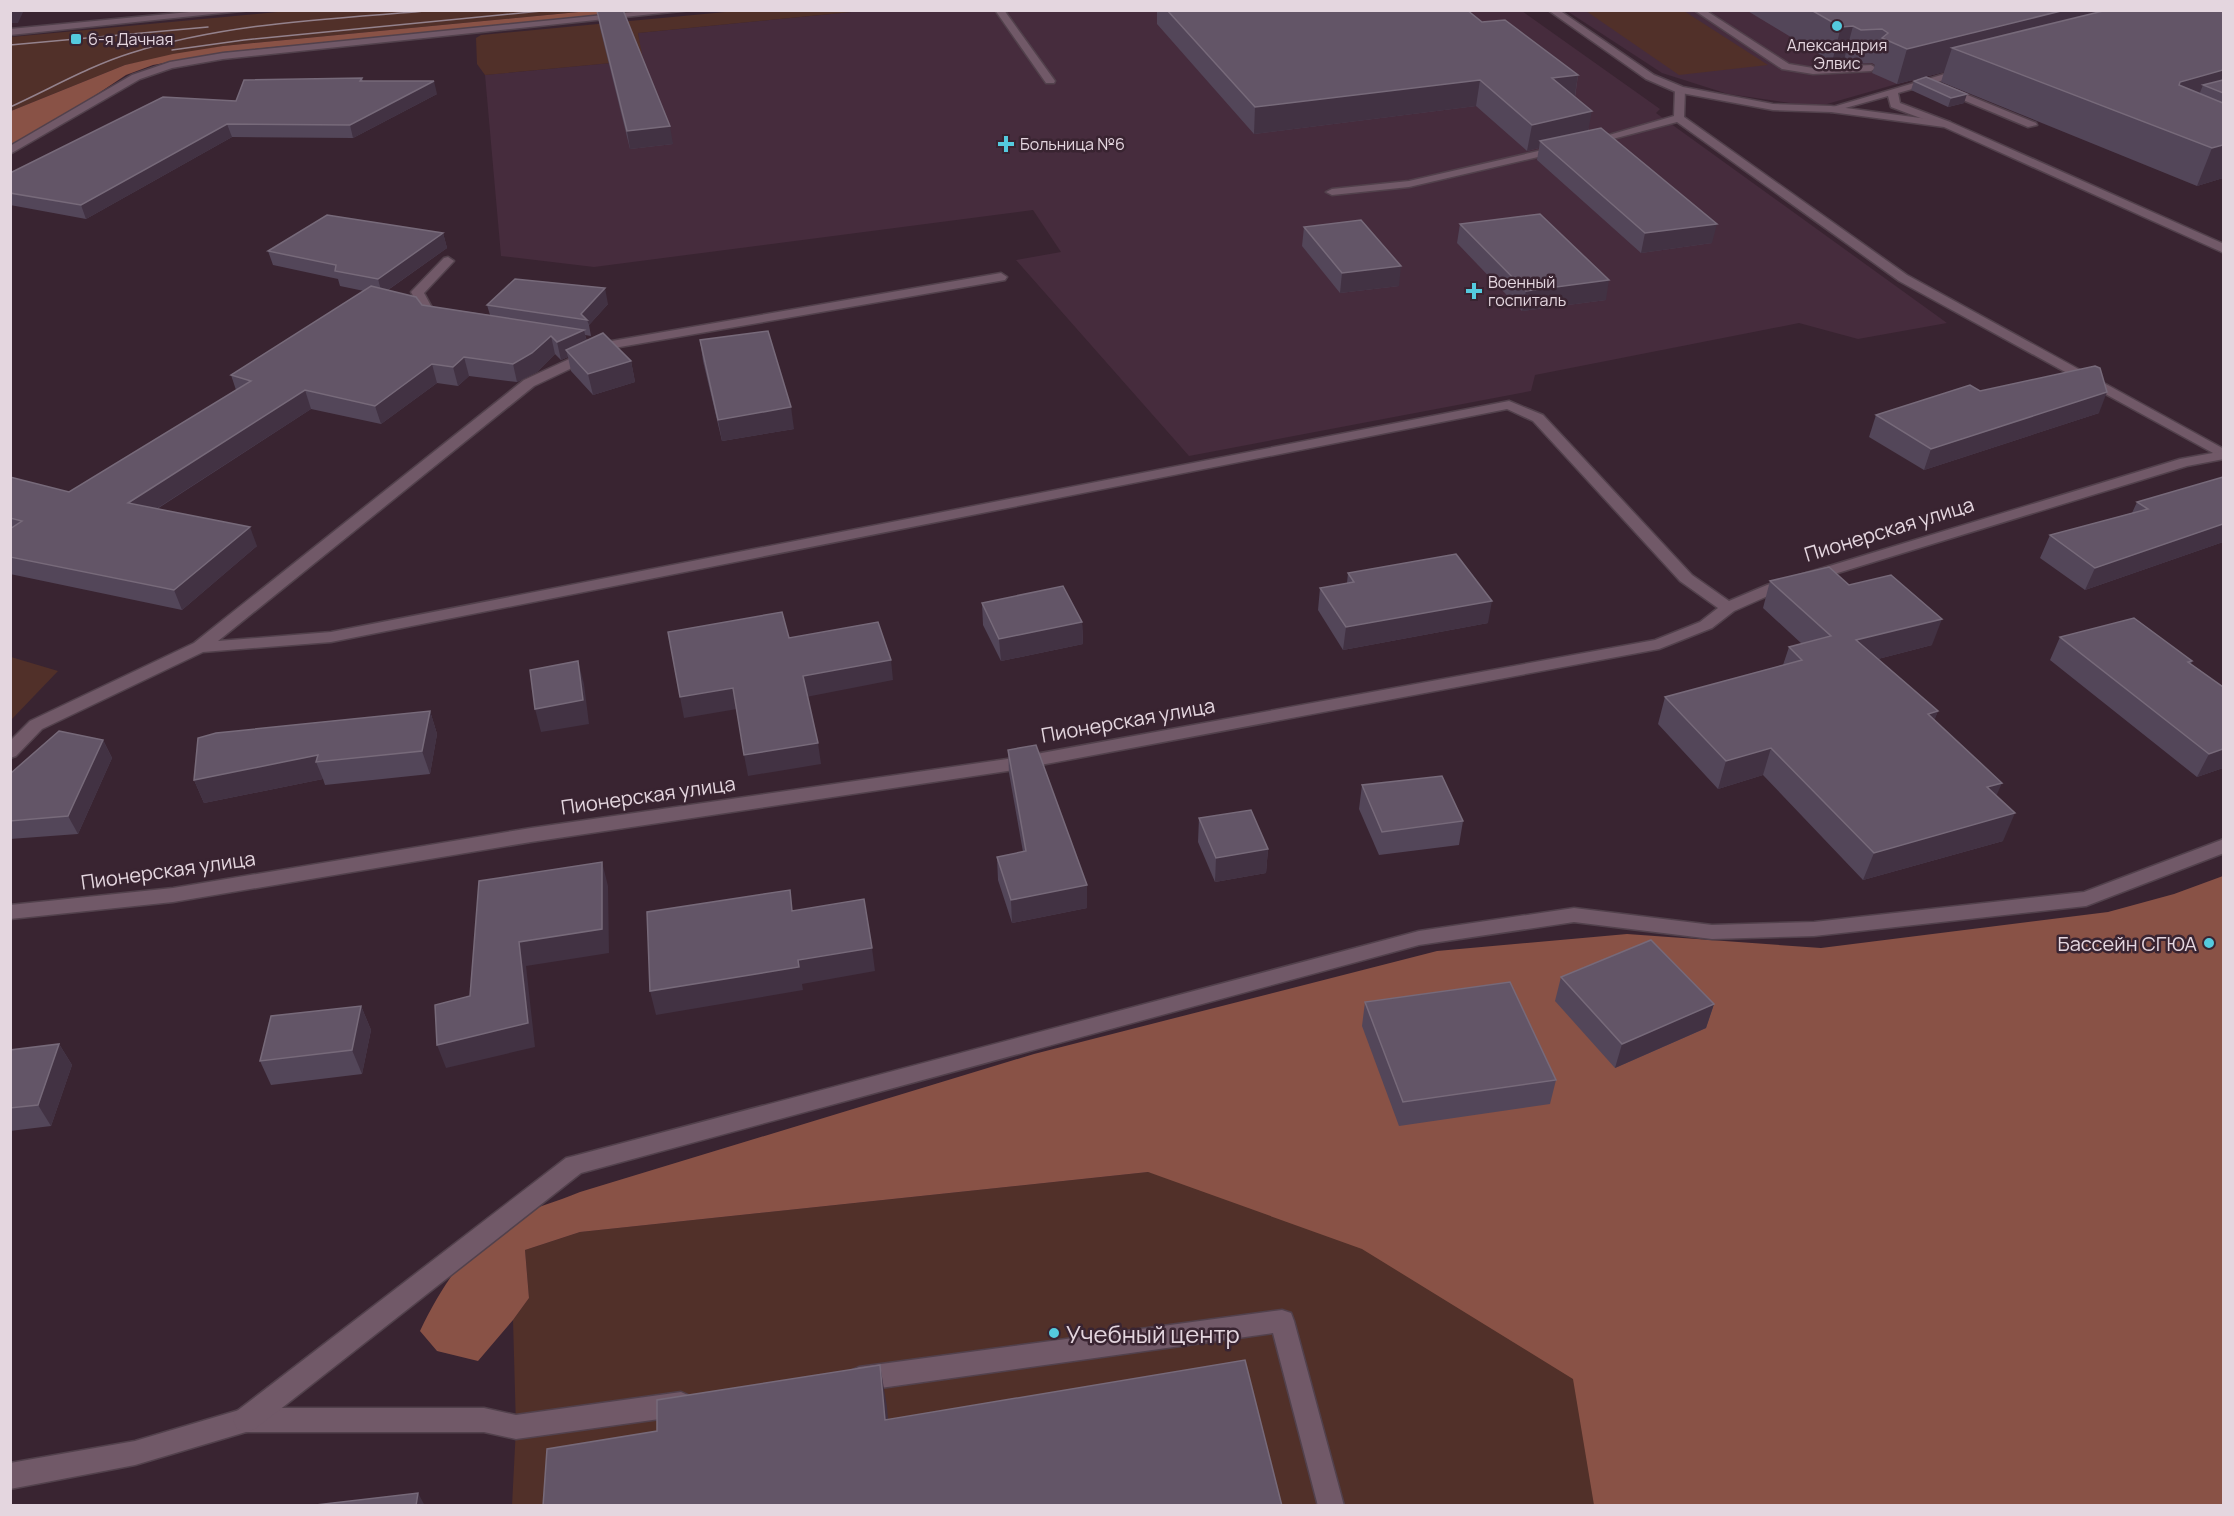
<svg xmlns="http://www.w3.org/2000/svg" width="2234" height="1516" font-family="Manrope,sans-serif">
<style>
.built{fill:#462c3d}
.green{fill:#513029}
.forest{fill:#895246}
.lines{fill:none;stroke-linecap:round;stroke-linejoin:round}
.service-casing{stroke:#52414c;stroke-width:3}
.minor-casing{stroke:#52414c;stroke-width:3}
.tertiary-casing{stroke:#52414c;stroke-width:3}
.service{fill:#715968;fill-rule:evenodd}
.minor{fill:#715968;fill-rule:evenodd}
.tertiary{fill:#715968;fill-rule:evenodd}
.tram{stroke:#94828d;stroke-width:1.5}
.wall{fill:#534659}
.shaded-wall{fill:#423243}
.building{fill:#635567;stroke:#776a7a;stroke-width:1.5}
.poi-dot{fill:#54cade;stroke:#392431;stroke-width:2}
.labels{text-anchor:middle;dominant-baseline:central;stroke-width:5;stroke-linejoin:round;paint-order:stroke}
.far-poi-label{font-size:16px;fill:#e4d6df;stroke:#392431;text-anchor:start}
.street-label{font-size:20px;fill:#e4d6df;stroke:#392431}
.poi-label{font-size:20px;fill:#e4d6df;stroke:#392431;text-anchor:end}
.near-poi-label{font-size:24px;fill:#e4d6df;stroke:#392431;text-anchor:start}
</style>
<rect width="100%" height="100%" fill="#392431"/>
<g class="built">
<path d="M 861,11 L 1522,11 L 1660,109 L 1656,113 L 1947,323 L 1858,339 L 1799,323 L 1535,375 L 1531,391 L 1189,456 L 1016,260 L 1061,252 L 1033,210 L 594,267 L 501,256 L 485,75 L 642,60 L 638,33 Z"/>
<path d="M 1567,11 L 2177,11 L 2008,52 L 1827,104 L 1797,104 L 1728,94 L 1662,73 Z"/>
</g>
<g class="green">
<path d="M 298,10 L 589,11 L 223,46 L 125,65 L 11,111 L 11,37 Z"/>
<path d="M 736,11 L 861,11 L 638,33 L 643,60 L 485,75 L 477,64 L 476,38 L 481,35 Z"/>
<path d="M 1586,11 L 1684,11 L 1768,65 L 1679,75 Z"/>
<path d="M 11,657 L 58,671 L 11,720 L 10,657 Z"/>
<path d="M 1148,1172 L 1479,1270 L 1705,1506 L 512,1506 L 516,1427 L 513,1320 L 529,1298 L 525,1250 L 580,1232 Z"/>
</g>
<g class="forest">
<path d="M 589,11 L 651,11 L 224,52 L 153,65 L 126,75 L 52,124 L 11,144 L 11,111 L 125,65 L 173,54 L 223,46 Z"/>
<path d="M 2223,876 L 2223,1505 L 1594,1505 L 1573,1379 L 1362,1249 L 1148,1172 L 580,1232 L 525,1250 L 529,1298 L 513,1320 L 478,1361 L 437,1351 L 420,1331 C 441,1287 466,1248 508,1222 C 529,1208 557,1202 580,1192 L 1034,1054 L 1437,951 L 1627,934 L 1821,948 L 2108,912 L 2174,894 Z"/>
</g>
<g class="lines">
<g class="service-casing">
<g id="service">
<path d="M 995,10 L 1004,10 L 1055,81 L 1054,83 L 1046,83 Z"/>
<path d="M 1694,10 L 1705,10 L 1789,64 L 1813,68 L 1871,65 L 1876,68 L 1871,71 L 1813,74 L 1782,69 Z"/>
<path d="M 1965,68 L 1970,71 L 1969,73 L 1898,93 L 1900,103 L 1950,122 L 1950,126 L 1942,126 L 1891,107 L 1888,96 L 1831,112 L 1826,109 Z"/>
<path d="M 1943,85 L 2036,123 L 2037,125 L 2028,127 L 1939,90 L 1939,86 Z"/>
<path d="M 1680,87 L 1685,90 L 1684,117 L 1907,275 L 2224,449 L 2224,459 L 1899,281 L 1677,122 L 1590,145 L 1585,142 L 1674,116 L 1675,90 Z"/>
<path d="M 1560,146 L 1565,149 L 1564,151 L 1409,187 L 1332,195 L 1326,192 L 1332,189 L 1409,181 Z"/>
<path d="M 448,257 L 454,261 L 424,293 L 436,315 L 449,319 L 443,323 L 427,321 L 411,292 L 444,258 Z"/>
<path d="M 1282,1310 L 1291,1313 L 1294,1321 L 1344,1506 L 1318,1506 L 1273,1333 L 859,1391 L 850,1387 L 846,1379 L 850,1371 L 859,1367 Z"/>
<path d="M 681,1392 L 690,1396 L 694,1404 L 690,1412 L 681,1416 L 516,1439 L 484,1432 L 246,1432 L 135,1465 L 10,1489 L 10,1463 L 135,1441 L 246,1408 L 484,1408 L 516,1415 Z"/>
</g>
</g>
<g class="minor-casing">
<g id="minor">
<path d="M 654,10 L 691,10 L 223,59 L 172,68 L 140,79 L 10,154 L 10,146 L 132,75 L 170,62 L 223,53 Z"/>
<path d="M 1548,10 L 1559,10 L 1654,75 L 1683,87 L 1773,104 L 1831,106 L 1950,122 L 2224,244 L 2224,253 L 1944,127 L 1831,112 L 1773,110 L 1676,92 L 1646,79 Z"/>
<path d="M 1001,273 L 1007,277 L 1005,280 L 614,348 L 534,386 L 218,641 L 331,632 L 1509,401 L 1543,415 L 1692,575 L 1729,601 L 1767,585 L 2180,459 L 2224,451 L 2224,459 L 2187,466 L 1779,591 L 1734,611 L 1712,628 L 1659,649 L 1014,770 L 531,842 L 173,902 L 10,919 L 10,905 L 173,888 L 531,828 L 1014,758 L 1655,640 L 1700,622 L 1718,608 L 1680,581 L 1533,421 L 1507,409 L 331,642 L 203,652 L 42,729 L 16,756 L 10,758 L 10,741 L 30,721 L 194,643 L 524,380 L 606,342 Z"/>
<path d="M 2224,839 L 2224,853 L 2086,906 L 1814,936 L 1712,939 L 1574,922 L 1419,945 L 581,1173 L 255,1429 L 246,1432 L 237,1429 L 233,1420 L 237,1411 L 566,1158 L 574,1156 L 1419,931 L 1574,908 L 1712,925 L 1814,922 L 2084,892 Z"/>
</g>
</g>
<g class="tertiary-casing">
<path id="tertiary" d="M 211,10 L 251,10 L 10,35 L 10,29 Z"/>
</g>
<use href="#service" class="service"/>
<use href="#minor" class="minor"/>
<use href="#tertiary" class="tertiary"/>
<g class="tram">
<path d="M 10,45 L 208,27"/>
<path d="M 172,50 L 244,40 L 552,10"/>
<path d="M 10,107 C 50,89 89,66 131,53 C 230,22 335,19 438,10"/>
</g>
</g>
<g class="wall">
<path d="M 1157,10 L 1467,10 L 1482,22 L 1578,75 L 1575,97 L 1589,130 L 1712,243 L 1641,253 L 1537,160 L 1539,148 L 1527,151 L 1476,106 L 1254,134 L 1157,24 Z"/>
<path d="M 1746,10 L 2223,10 L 2223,178 L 2197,186 L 1941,82 L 1944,72 L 1897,84 L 1872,73 L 1875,65 L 1872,63 L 1852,64 L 1844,60 L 1832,62 Z"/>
<path d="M 597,11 L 673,144 L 630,149 L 600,28 Z"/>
<path d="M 362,78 L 363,81 L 437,94 L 353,138 L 232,137 L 86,219 L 10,205 L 10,173 L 236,101 Z"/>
<path d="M 1914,81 L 1964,103 L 1948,107 L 1911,90 Z"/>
<path d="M 1460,224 L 1606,300 L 1522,311 L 1457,243 Z"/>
<path d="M 1304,227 L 1399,286 L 1340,293 L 1302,246 Z"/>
<path d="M 443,233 L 447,248 L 388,290 L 422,305 L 490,315 L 487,305 L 608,304 L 589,325 L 591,336 L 585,335 L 587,341 L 631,361 L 635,382 L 593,395 L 571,371 L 568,357 L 561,360 L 555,354 L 537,372 L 517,382 L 469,376 L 458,386 L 437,383 L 381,424 L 311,409 L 157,509 L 257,546 L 182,610 L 10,574 L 10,477 L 69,492 L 236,390 L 231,375 L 364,291 L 340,286 L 338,279 L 273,265 L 268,251 Z"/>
<path d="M 700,340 L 794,429 L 722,441 L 703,361 Z"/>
<path d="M 1980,391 L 2099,413 L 1924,470 L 1869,437 L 1876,415 Z"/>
<path d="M 2223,477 L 2223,542 L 2085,590 L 2040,558 L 2050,535 L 2132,513 L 2137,502 Z"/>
<path d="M 1348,573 L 1488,623 L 1343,650 L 1318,610 L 1320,588 L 1347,583 Z"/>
<path d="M 1770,581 L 1849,585 L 1932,645 L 1878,659 L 1938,711 L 1934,720 L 1997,796 L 2003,841 L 1863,880 L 1763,775 L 1718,789 L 1658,724 L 1665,697 L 1783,665 L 1789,647 L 1802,644 L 1763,608 Z"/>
<path d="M 982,603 L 1082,622 L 1083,644 L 1001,661 L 983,625 Z"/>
<path d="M 2060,637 L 2192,661 L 2191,664 L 2223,687 L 2223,768 L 2197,777 L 2050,660 Z"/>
<path d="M 430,711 L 437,734 L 430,774 L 325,785 L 323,779 L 204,803 L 194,780 Z"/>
<path d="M 103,740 L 112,758 L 78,834 L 10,839 L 10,774 Z"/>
<path d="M 1008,750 L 1087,908 L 1012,923 L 998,880 L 997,857 L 1023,852 L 1009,773 Z"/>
<path d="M 1362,785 L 1463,821 L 1459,845 L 1379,855 L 1359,809 Z"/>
<path d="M 1199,818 L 1268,849 L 1266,873 L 1215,882 L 1198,842 Z"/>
<path d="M 1561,977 L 1714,1004 L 1706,1028 L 1615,1068 L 1555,1001 Z"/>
<path d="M 1365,1002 L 1556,1080 L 1550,1104 L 1399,1126 L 1362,1026 Z"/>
<path d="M 361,1006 L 371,1030 L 362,1074 L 271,1085 L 260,1061 Z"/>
<path d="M 59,1044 L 72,1065 L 51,1126 L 10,1131 L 10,1050 Z"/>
</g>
<g class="shaded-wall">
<path d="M 10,10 L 24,10 L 18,23 L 10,23 Z"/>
<path d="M 2065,10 L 2186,10 L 1952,48 L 1944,72 L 1897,84 L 1907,49 Z"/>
<path d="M 1853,26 L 1844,60 L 1832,62 L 1841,27 Z"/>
<path d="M 2223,70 L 2223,93 L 2203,85 L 2193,110 L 2166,118 L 2180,82 Z"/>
<path d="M 1578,75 L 1574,101 L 1552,78 Z"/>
<path d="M 1480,80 L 1476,106 L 1254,134 L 1255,107 Z"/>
<path d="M 434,81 L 437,94 L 353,138 L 350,125 Z"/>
<path d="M 1967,94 L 1964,103 L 1948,107 L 1951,98 Z"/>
<path d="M 1592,111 L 1587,137 L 1540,141 L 1539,148 L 1527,151 L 1532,125 Z"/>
<path d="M 227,124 L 232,137 L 86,219 L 81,205 Z"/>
<path d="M 670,126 L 673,144 L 630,149 L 627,131 Z"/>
<path d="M 2223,145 L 2223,178 L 2197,186 L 2212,148 Z"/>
<path d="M 1717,224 L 1712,243 L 1641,253 L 1645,233 Z"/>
<path d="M 443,233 L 447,248 L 382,294 L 378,279 Z"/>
<path d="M 1401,266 L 1399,286 L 1340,293 L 1342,273 Z"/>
<path d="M 1609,280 L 1606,300 L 1522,311 L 1526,291 Z"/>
<path d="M 605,288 L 608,304 L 589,325 L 587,320 L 581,314 Z"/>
<path d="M 584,330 L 588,348 L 566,350 L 568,357 L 561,360 L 557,342 Z"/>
<path d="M 551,336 L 555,354 L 537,372 L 517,382 L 513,364 Z"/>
<path d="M 464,357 L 469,376 L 458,386 L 453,367 Z"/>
<path d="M 631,361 L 635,382 L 593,395 L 588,374 Z"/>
<path d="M 432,364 L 437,383 L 381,424 L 375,406 Z"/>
<path d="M 305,390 L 311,409 L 136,522 L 128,503 Z"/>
<path d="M 2107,392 L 2099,413 L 1924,470 L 1931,449 Z"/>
<path d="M 791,407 L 794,429 L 722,441 L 718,420 Z"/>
<path d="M 2223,524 L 2223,542 L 2085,590 L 2095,568 Z"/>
<path d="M 250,527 L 257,546 L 182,610 L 174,590 Z"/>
<path d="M 1492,601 L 1488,623 L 1343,650 L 1346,627 Z"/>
<path d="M 1942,619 L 1932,645 L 1847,667 L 1856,640 Z"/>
<path d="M 1082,622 L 1083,644 L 1001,661 L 999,639 Z"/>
<path d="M 891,660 L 893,680 L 806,697 L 803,676 Z"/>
<path d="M 578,661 L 584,684 L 589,724 L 541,732 L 535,709 Z"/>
<path d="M 733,688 L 737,709 L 684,718 L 680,697 Z"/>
<path d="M 430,711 L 437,734 L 430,774 L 422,751 Z"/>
<path d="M 1938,711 L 1927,739 L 1928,714 Z"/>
<path d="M 103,740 L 112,758 L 78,834 L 68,816 Z"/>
<path d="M 818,743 L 821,764 L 748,776 L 744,755 Z"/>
<path d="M 1771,748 L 1763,775 L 1718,789 L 1726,761 Z"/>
<path d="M 2223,749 L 2223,768 L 2197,777 L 2209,754 Z"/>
<path d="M 318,755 L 316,762 L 323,779 L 204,803 L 194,780 Z"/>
<path d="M 2002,783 L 1990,810 L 1987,787 Z"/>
<path d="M 2015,813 L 2003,841 L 1863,880 L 1874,853 Z"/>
<path d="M 1268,849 L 1266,873 L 1215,882 L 1216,858 Z"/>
<path d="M 602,862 L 608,886 L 609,953 L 526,966 L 535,1047 L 446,1068 L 437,1045 L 519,942 Z"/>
<path d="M 1087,885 L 1087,908 L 1012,923 L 1011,900 Z"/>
<path d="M 872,948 L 875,971 L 802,984 L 803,990 L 656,1015 L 650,991 L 798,960 Z"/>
<path d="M 1714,1004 L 1706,1028 L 1615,1068 L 1622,1044 Z"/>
<path d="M 361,1006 L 371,1030 L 362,1074 L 352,1050 Z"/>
<path d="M 59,1044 L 72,1065 L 51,1126 L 38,1105 Z"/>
<path d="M 880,1365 L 887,1407 L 892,1462 L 885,1420 Z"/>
<path d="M 418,1493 L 425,1506 L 416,1506 Z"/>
</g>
<g class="building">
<path d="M 599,10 L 623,10 L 670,126 L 627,131 L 597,11 Z"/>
<path d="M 1167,10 L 1467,10 L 1482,22 L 1505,20 L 1578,75 L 1552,78 L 1592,111 L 1532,125 L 1480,80 L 1255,107 Z"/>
<path d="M 1811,10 L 2065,10 L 1907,49 L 1882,38 L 1888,33 L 1882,29 L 1861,30 L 1853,26 L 1841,27 Z"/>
<path d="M 2107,10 L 2223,10 L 2223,70 L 2180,82 L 2179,85 L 2223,103 L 2223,145 L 2212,148 L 1952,48 Z"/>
<path d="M 1926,77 L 1967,94 L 1951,98 L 1914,81 Z"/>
<path d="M 362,78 L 360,81 L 434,81 L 350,125 L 227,124 L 81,205 L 10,193 L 10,173 L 163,97 L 236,101 L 244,80 Z"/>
<path d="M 2223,80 L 2223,93 L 2203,85 Z"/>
<path d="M 1601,128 L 1717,224 L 1645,233 L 1540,141 Z"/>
<path d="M 1540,214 L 1609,280 L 1526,291 L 1460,224 Z"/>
<path d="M 327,215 L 443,233 L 378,279 L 335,271 L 336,265 L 268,251 Z"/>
<path d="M 1361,220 L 1401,266 L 1342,273 L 1304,227 Z"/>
<path d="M 515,279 L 605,288 L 581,314 L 587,320 L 487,305 Z"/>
<path d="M 371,286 L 416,297 L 422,305 L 584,330 L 557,342 L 551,336 L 532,353 L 513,364 L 464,357 L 453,367 L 432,364 L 375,406 L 305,390 L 128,503 L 250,527 L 174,590 L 10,557 L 10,529 L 22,521 L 10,518 L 10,477 L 69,492 L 251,381 L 231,375 Z"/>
<path d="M 768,331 L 791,407 L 718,420 L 700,340 Z"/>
<path d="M 603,333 L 631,361 L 588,374 L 566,350 Z"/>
<path d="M 2095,366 L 2100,368 L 2107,392 L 1931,449 L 1876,415 L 1970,385 L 1980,391 Z"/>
<path d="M 2223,477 L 2223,524 L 2095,568 L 2050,535 L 2148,509 L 2137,502 Z"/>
<path d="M 1456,554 L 1492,601 L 1346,627 L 1320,588 L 1354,582 L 1348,573 Z"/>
<path d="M 1829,567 L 1849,585 L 1891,575 L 1942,619 L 1856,640 L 1938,711 L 1928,714 L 2002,783 L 1987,787 L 2015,813 L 1874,853 L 1771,748 L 1726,761 L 1665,697 L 1802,660 L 1789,647 L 1831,636 L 1770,581 Z"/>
<path d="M 1063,586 L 1082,622 L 999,639 L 982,603 Z"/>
<path d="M 782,612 L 789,638 L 878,622 L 891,660 L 803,676 L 818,743 L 744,755 L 733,688 L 680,697 L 668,632 Z"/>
<path d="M 2134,618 L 2192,661 L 2188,662 L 2223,687 L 2223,749 L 2209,754 L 2060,637 Z"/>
<path d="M 578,661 L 583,700 L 535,709 L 530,670 Z"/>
<path d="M 430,711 L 422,751 L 316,762 L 318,755 L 194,780 L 198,738 L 216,733 Z"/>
<path d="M 59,731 L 103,740 L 68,816 L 10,821 L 11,773 Z"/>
<path d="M 1036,745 L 1087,885 L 1011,900 L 997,857 L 1026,851 L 1008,750 Z"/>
<path d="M 1442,776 L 1463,821 L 1382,832 L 1362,785 Z"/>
<path d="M 1251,810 L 1268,849 L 1216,858 L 1199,818 Z"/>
<path d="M 602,862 L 602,929 L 519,942 L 528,1023 L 437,1045 L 435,1005 L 470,996 L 479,881 Z"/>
<path d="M 790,890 L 792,911 L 864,899 L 872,948 L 798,960 L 799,967 L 650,991 L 647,912 Z"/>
<path d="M 1651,940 L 1714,1004 L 1622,1044 L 1561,977 Z"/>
<path d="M 1510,982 L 1556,1080 L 1403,1102 L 1365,1002 Z"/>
<path d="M 361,1006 L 352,1050 L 260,1061 L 271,1016 Z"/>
<path d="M 59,1044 L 38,1105 L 10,1108 L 10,1050 Z"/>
<path d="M 1245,1360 L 1282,1506 L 543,1506 L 547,1449 L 657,1431 L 657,1400 L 880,1365 L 885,1420 Z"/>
<path d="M 418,1493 L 416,1506 L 307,1506 Z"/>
</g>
<g class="poi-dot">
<circle cx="1837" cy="26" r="6"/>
<rect x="70" y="33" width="12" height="12" rx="3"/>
<path d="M1003 135h6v6h6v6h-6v6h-6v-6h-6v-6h6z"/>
<path d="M1471 282h6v6h6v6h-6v6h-6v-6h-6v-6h6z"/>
<circle cx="2209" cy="943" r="6"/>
<circle cx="1054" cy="1333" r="6"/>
</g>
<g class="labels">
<g class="far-poi-label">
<text x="88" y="39">6-я Дачная</text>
<text x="1837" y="45" text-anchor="middle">Александрия<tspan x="1837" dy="18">Элвис</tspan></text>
<text x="1020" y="144">Больница №6</text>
<text x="1488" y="282">Военный<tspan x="1488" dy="18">госпиталь</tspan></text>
</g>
<g class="street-label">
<text transform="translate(1889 529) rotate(-17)">Пионерская улица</text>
<text transform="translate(1128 720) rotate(-10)">Пионерская улица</text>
<text transform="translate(648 795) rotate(-8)">Пионерская улица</text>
<text transform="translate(168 870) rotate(-8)">Пионерская улица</text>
</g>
<g class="poi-label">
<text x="2197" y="943">Бассейн СГЮА</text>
</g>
<g class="near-poi-label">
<text x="1066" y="1333">Учебный центр</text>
</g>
</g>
<rect width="2234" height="1516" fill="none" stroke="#e4d6df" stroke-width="24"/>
</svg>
